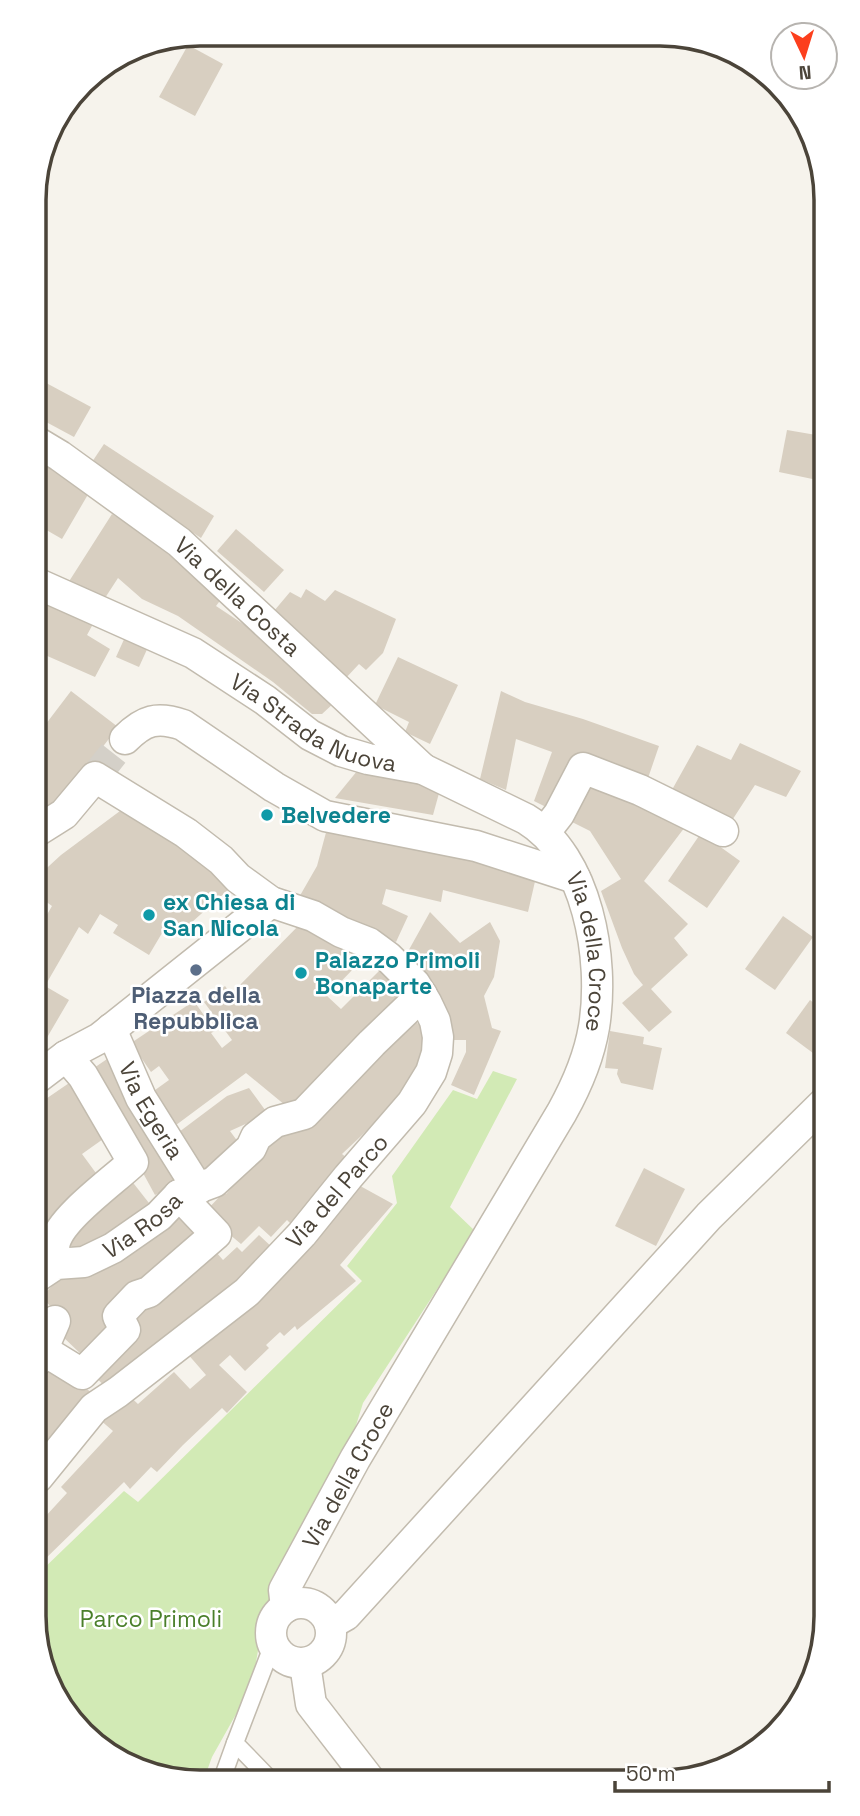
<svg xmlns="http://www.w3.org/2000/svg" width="860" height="1816" font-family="'Space Grotesk',sans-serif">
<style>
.green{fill:#d2eab5}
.building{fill:#d8cfc1}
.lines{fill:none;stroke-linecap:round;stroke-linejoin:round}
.street-tunnel{stroke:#d4d0c8;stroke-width:30;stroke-dasharray:30 15;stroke-linecap:butt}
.lane-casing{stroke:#c2bbae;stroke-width:19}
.street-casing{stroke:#c2bbae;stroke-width:33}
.lane{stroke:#fff;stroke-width:16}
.street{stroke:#fff;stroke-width:30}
.culture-dot{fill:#0f9aa8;stroke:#fff;stroke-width:2.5}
.service-dot{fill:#5c6f8a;stroke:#fff;stroke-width:2.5}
.labels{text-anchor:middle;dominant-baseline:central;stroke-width:5;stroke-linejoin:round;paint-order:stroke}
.street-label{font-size:23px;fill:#4b4439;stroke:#fff}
.culture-label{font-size:23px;font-weight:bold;fill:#0d838f;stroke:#fff;text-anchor:start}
.service-label{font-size:23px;font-weight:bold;fill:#4e5e75;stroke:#fff}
.park-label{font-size:23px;fill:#4a7f2a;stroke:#fff}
.rim{fill:none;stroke:#4b4439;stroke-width:3.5}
</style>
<rect width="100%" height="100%" fill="#f6f3ec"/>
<path class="green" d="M 493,1071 L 517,1079 L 450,1207 L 475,1231 L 363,1403 L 348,1451 L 263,1621 L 254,1674 L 244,1700 L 212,1757 L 204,1779 L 167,1780 L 90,1741 L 39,1660 L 39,1573 L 124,1491 L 138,1502 L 362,1281 L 347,1266 L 397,1203 L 392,1176 L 453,1090 L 477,1099 Z"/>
<g class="building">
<path d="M 188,45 L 223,64 L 195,116 L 159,97 Z"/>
<path d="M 35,377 L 91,407 L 74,437 L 35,416 Z"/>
<path d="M 787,430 L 822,436 L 822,481 L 779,472 Z"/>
<path d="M 104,444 L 214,516 L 201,538 L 90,465 Z"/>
<path d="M 35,460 L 90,491 L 62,539 L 36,524 Z"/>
<path d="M 112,514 L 145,535 L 222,598 L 216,606 L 263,637 L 335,702 L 322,714 L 312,714 L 273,682 L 178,616 L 142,599 L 118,578 L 105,598 L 68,583 Z"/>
<path d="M 236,529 L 284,570 L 264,592 L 217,551 Z"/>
<path d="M 306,589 L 325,601 L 335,590 L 396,619 L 383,653 L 366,670 L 359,664 L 344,680 L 274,611 L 290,592 L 301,598 Z"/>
<path d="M 50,600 L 93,624 L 87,635 L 110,649 L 95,677 L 36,651 L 36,626 Z"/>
<path d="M 126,635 L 149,645 L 139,667 L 116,657 Z"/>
<path d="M 398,657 L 458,685 L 430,744 L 405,732 L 409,722 L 375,705 Z"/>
<path d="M 71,691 L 118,727 L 48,818 L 41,812 L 37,813 L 36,737 Z"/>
<path d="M 501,691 L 525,702 L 583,719 L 659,746 L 646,784 L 573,759 L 556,812 L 534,801 L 552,752 L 516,739 L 506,790 L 480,779 Z"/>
<path d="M 740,743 L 801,771 L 786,797 L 755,785 L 729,825 L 668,797 L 697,745 L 731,760 Z"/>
<path d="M 362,765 L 441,786 L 433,815 L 335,798 Z"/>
<path d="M 590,775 L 688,823 L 644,881 L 688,924 L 674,938 L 688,955 L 651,989 L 672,1012 L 649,1032 L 622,1003 L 643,985 L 634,974 L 622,948 L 601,891 L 621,879 L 590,831 L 562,817 Z"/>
<path d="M 120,811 L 238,881 L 182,931 L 168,923 L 149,955 L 113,933 L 118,925 L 100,914 L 88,934 L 79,927 L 45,986 L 69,1000 L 45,1041 L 37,1036 L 37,932 L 52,906 L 37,895 L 37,877 L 61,855 Z"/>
<path d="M 328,825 L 536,877 L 528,912 L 443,890 L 441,902 L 386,889 L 382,904 L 408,916 L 396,942 L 365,927 L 294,906 L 317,866 Z"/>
<path d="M 701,833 L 740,861 L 707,908 L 668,881 Z"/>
<path d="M 430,912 L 460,943 L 490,922 L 500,941 L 494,977 L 484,996 L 492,1028 L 501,1031 L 474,1095 L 451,1085 L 466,1052 L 466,1040 L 448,1040 L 406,955 Z"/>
<path d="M 308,916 L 358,964 L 327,996 L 341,1009 L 381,969 L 409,998 L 291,1110 L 246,1073 L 168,1131 L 144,1098 L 169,1080 L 159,1066 L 151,1072 L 131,1043 L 194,1001 L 215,1031 L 211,1033 L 222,1048 L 232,1040 L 204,1002 L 225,986 L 231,994 Z"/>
<path d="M 783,916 L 813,937 L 775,990 L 745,969 Z"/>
<path d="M 810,1000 L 824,1011 L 824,1047 L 817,1056 L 786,1033 Z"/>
<path d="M 407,1014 L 432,1036 L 425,1058 L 393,1106 L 342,1154 L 352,1162 L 294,1227 L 287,1220 L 271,1237 L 259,1226 L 241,1244 L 204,1213 L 224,1192 L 226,1194 L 271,1142 Z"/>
<path d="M 610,1031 L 644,1037 L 643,1044 L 662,1048 L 653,1090 L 621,1083 L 617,1074 L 618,1069 L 605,1068 Z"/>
<path d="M 113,1055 L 182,1181 L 155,1195 L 88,1072 Z"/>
<path d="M 75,1079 L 113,1132 L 82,1154 L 104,1184 L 55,1226 L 38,1246 L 37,1105 Z"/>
<path d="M 249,1088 L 268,1114 L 230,1131 L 241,1146 L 203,1174 L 175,1135 L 227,1096 Z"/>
<path d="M 644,1168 L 685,1189 L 656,1246 L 615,1226 Z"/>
<path d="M 127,1175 L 156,1212 L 81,1258 L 60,1233 Z"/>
<path d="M 353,1182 L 393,1204 L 340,1265 L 356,1281 L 297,1330 L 295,1326 L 284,1336 L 280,1332 L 266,1345 L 269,1348 L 245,1371 L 230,1355 L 219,1365 L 247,1392 L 227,1413 L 222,1408 L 183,1445 L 157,1472 L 151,1467 L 130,1489 L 124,1482 L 39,1565 L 39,1515 L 44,1518 L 67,1493 L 61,1487 L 113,1431 L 99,1419 L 125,1392 L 138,1404 L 174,1372 L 190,1389 L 206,1375 L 186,1352 Z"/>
<path d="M 179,1206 L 205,1238 L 84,1357 L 60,1334 L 69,1324 L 41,1297 L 63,1275 Z"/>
<path d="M 259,1235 L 275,1250 L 106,1388 L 93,1374 L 122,1318 L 210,1245 L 223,1260 L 237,1247 L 242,1252 Z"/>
<path d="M 54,1361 L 94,1395 L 38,1464 L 38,1391 L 42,1387 L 38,1384 L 38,1380 Z"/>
</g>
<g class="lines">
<path class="street-tunnel" d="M 95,777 L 125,739"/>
<g class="lane-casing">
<g id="lane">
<path d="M 222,1779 L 235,1743"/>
<path d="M 270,1779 L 235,1743 L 273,1644"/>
</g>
</g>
<g class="street-casing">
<g id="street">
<path id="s1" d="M 35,441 L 60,456 L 179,542 L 423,769"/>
<path id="s2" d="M 36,583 L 193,653 L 265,700 L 310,735 L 341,751 L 368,759 L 423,769 L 526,819 C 588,857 605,959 594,1027 C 589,1057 577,1085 562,1112 L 355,1459 L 284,1590 L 286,1607"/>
<path d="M 125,739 C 144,720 157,716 183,725 L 274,787 L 325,816 L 476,846 L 575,878"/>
<path d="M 37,831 L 64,814 L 95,777 L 186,833 L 221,860 L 238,878 L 271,902 L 313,916 L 341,932 L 369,943 L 388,957 L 415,984 L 426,1002 L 435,1021 L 438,1037 L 437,1053 L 431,1072 L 412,1103 L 348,1177 L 302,1234 L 247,1292 L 118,1392 L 94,1408 L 38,1477"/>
<path d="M 545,832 L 559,814 L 583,768 L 640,790 L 723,831"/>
<path id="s3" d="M 111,1029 L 141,1098 L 198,1189"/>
<path d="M 37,1078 L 66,1056 L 100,1038 L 271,902"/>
<path d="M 56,1264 C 55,1257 53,1249 55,1242 C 62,1217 113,1181 133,1162 L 83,1076 L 66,1056"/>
<path id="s4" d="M 38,1276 L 56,1264 L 84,1262 L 113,1248 L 159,1216 L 179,1195 L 214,1182 L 251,1148 L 256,1137 L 275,1122 L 304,1114 L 372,1043 L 422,995"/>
<path d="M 43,1350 L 82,1374 L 125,1330 L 118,1316 L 137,1296 L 149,1292 L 216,1234 L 179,1195"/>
<path d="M 38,1360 L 55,1321"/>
<circle cx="301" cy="1633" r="30"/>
<path d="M 330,1624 L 346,1615 L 709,1216 L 824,1103"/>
<path d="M 305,1664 L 311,1704 L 369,1779"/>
</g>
</g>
<use href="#lane" class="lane"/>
<use href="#street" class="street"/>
</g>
<g class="culture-dot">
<circle cx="267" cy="815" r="7"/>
<circle cx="149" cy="915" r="7"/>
<circle cx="301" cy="973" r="7"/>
</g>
<circle class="service-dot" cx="196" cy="970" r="7"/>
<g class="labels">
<g class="street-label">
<text stroke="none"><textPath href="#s1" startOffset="256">Via della Costa</textPath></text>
<text stroke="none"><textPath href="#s2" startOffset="313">Via Strada Nuova</textPath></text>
<text stroke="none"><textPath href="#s2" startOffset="702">Via della Croce</textPath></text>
<text stroke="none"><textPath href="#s3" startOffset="91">Via Egeria</textPath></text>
<text transform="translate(337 1191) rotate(-49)">Via del Parco</text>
<text stroke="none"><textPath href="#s4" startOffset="119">Via Rosa</textPath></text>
<text transform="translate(348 1475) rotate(-61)">Via della Croce</text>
</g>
<g class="culture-label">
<text x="281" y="815">Belvedere</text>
<text x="163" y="902">ex Chiesa di<tspan x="163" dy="26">San Nicola</tspan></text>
<text x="315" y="960">Palazzo Primoli<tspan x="315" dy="26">Bonaparte</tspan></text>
</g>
<g class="service-label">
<text x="196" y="995">Piazza della<tspan x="196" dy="26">Repubblica</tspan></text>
</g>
<g class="park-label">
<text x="151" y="1619">Parco Primoli</text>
</g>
</g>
<path d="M0 0H860V1816H0ZM200 46H660A154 154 0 0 1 814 200V1616A154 154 0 0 1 660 1770H200A154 154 0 0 1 46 1616V200A154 154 0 0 1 200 46Z" fill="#fff" fill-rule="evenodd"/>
<path class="rim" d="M200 46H660A154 154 0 0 1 814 200V1616A154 154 0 0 1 660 1770H200A154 154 0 0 1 46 1616V200A154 154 0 0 1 200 46Z"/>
<g transform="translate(804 56) rotate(176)"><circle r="33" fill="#ffffff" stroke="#b7b4b0" stroke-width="2"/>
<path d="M0-5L12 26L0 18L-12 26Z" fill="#fc3f1d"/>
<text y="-10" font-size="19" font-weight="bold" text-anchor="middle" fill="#4b4439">N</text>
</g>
<path d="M615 1781v10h214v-10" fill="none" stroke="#4b4439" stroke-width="3.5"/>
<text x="626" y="1781" font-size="21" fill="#4b4439" stroke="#ffffff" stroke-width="5" paint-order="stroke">50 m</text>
</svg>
